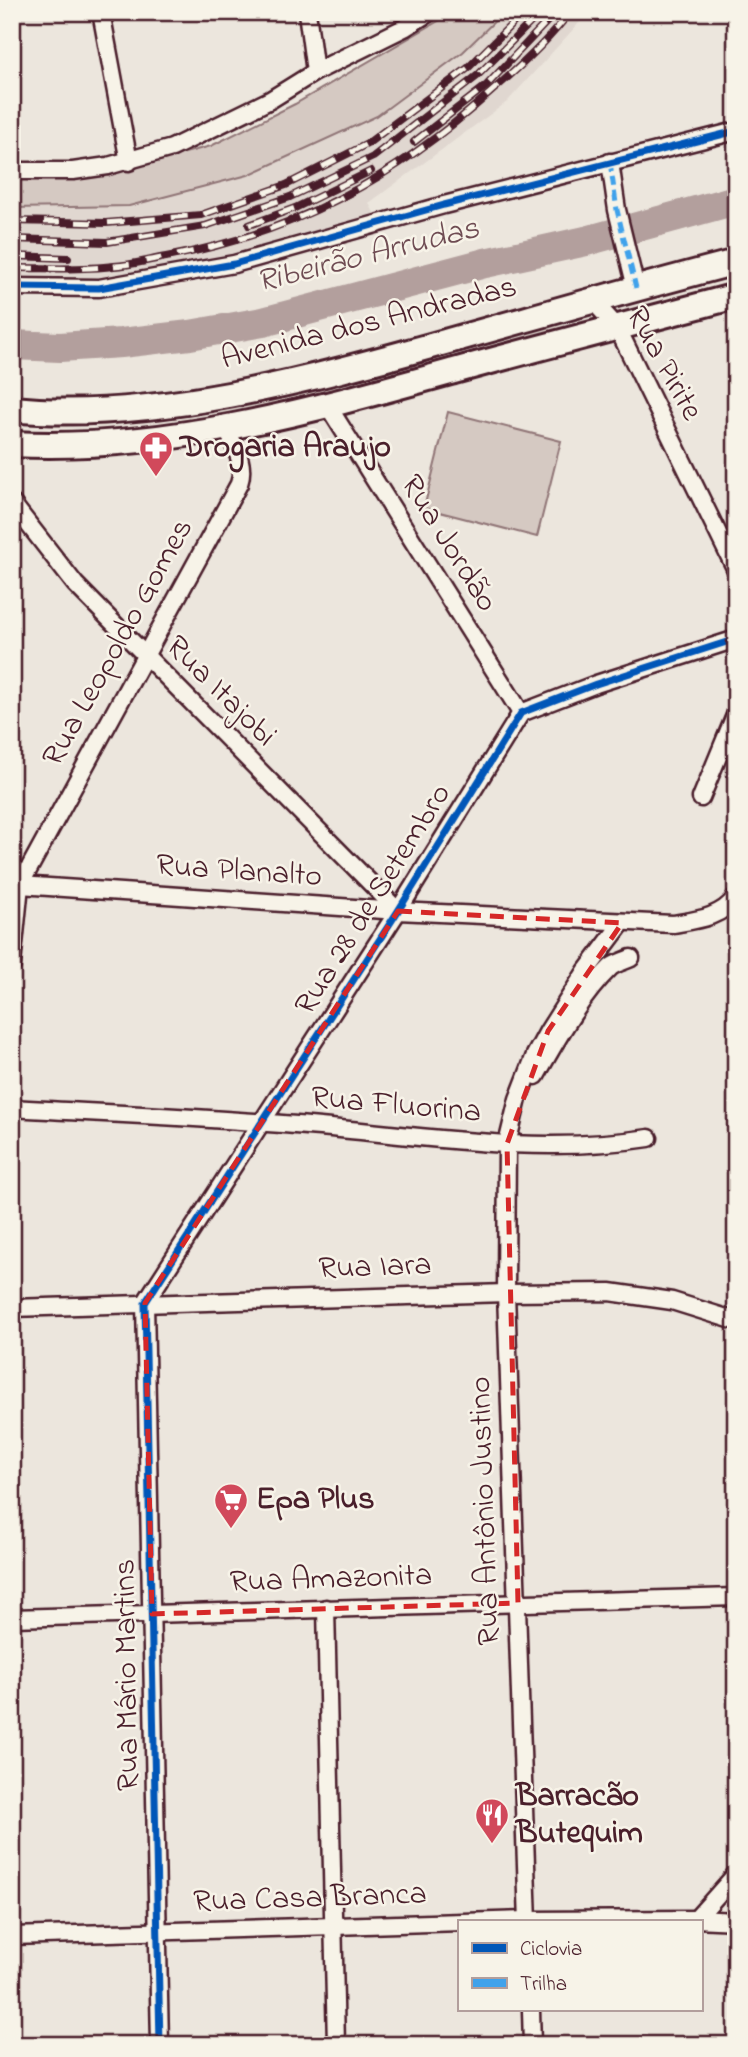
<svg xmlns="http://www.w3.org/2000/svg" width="748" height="2057" font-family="'Indie Flower',sans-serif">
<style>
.built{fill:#e0d7d0}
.green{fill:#d5c9c2;stroke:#907476;stroke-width:2}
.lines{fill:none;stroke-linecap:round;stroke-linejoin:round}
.river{stroke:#b39f9d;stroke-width:30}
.street-casing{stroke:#4a1f2b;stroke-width:21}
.primary-casing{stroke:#4a1f2b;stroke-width:30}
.street{stroke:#f7f3e8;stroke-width:16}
.primary{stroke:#f7f3e8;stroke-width:24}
.rail-casing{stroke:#4a1f2b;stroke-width:8}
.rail{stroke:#f7f3e8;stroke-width:5;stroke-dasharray:16;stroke-linecap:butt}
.quiet{stroke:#40a2eb;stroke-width:5;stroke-dasharray:10 5;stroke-linecap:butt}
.cycleway-casing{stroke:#f7f3e8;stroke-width:11}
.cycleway{stroke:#0057b8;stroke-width:7}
.marked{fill:none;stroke:#d62828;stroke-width:5;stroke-dasharray:14 9;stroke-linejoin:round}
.labels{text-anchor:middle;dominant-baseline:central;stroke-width:5;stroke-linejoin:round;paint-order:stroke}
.street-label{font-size:32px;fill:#4a1f2b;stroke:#f7f3e8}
.poi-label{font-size:32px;font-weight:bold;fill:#4a1f2b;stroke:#f7f3e8;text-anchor:start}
.water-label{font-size:33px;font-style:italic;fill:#6f4c53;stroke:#f7f3e8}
</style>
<rect width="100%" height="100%" fill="#ece6dd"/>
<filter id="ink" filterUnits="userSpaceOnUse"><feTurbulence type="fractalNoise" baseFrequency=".0143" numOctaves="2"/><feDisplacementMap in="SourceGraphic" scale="14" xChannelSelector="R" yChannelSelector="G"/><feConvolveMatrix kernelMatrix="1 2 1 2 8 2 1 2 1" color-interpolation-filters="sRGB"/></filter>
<g filter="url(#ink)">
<path class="built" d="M 464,12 L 589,12 L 507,102 L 369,203 L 380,225 L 123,283 L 12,286 L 12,187 L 228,153 Z"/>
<g class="green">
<path d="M 454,12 L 504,12 L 463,52 L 377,116 L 248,175 L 129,206 L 12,208 L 12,176 L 121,170 L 211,146 L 295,104 Z"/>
<path d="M 448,412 L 561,441 L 537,537 L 424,508 Z"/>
</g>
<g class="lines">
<path class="river" d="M 12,345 L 60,347 L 121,343 L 190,335 L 263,322 L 485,263 L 586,241 L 736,200"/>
<g class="street-casing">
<g id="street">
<path d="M 101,12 L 129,162"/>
<path d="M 307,12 L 315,72"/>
<path d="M 610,162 L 617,210 L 636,288"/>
<path d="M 12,171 L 73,171 L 108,166 L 172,148 L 270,100 L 315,72 L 406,27 L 430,12"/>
<path d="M 12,287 L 99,288 L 234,264 L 444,205 L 736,131"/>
<path d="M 592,300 L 617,327 L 736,570"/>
<path d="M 328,406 L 521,713"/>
<path d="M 12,503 L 75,584 L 398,911"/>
<path d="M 701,798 L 736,713"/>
<path d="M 20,885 L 398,911 L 673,924 C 696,920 721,918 736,897"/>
<path d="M 12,965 L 20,885 L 239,484 C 246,464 235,447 226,428"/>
<path d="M 536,1076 C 557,1039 580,997 611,967 C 616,963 625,961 631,958"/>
<path d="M 12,1108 C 115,1114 218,1118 320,1127 C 429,1137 541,1155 649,1138"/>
<path d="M 12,1308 L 506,1293 L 610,1292 L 672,1301 L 736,1321"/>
<path d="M 326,1608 L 336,2045"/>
<path d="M 12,1618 L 736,1597"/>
<path d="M 696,1919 L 736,1874"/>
<path d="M 528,1922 L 506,1293 L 507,1144 L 518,1099 L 535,1055 L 548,1031 L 586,971 L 622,923"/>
<path d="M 12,1936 L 528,1920 L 696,1919 L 736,1921"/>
<path d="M 531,2010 L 532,2045"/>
<path d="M 160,2045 L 145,1303 L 398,911 L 521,713 L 596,684 L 736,639"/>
</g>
</g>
<g class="primary-casing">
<g id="primary">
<path d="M 12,409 C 151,423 312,379 445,342 C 542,315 638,287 736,262"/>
<path d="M 12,444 C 164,452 310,411 454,371 C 548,345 642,321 736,296"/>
</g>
</g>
<use href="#street" class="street"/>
<use href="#primary" class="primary"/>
<g class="rail-casing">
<g id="rail">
<path d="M 414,142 L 486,86 L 556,12"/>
<path d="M 12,221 L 106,223 L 201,215 L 286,185 L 367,144 L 468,68 L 524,12"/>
<path d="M 249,225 L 295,208 L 371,171"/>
<path d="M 12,239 L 107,242 L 205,226 L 290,197 L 373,157 L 477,76 L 541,12"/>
<path d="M 12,256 L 68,258"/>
<path d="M 18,268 C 50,268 83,270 114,266 C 131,265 149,260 166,257 C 295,233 395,178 492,91 C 520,67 548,41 570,12"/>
</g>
</g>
<use href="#rail" class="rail"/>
<path class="quiet" d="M 610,162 L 617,210 L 636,288"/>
<g class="cycleway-casing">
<g id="cycleway">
<path d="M 12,287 L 99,288 L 234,264 L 444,205 L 736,131"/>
<path d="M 160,2045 L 145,1303 L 398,911 L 521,713 L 596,684 L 736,639"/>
</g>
</g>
<use href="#cycleway" class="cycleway"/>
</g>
</g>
<path class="marked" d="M 398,911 L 622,923 L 548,1031 L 507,1144 L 518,1603 L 152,1614 L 145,1303 Z"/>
<defs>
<g id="pharmacy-pin" transform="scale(1.75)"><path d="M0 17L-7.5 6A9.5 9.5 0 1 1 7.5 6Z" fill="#d1495b" stroke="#f7f3e8"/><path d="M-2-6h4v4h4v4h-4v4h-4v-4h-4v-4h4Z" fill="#fff"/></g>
<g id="supermarket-pin" transform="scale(1.75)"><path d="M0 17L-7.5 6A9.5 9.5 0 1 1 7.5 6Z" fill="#d1495b" stroke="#f7f3e8"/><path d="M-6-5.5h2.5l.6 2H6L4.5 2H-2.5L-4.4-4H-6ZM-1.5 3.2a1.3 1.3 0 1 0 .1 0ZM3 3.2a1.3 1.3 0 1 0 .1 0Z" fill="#fff"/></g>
<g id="restaurant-pin" transform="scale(1.75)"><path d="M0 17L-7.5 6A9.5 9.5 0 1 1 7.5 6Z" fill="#d1495b" stroke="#f7f3e8"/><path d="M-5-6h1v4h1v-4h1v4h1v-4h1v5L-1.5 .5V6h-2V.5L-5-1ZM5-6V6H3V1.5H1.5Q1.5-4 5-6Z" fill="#fff"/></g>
</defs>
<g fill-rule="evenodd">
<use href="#pharmacy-pin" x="156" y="448"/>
<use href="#supermarket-pin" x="231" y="1500"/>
<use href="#restaurant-pin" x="492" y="1815"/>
</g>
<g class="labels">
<g class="street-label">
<text transform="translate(369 324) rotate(-14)">Avenida dos Andradas</text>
<text transform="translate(663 364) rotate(61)">Rua Pirite</text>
<text transform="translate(448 544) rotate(58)">Rua Jordão</text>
<text transform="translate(119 643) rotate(-61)">Rua Leopoldo Gomes</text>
<text transform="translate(220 692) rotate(45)">Rua Itajobi</text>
<text transform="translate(239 872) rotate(4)">Rua Planalto</text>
<text transform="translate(374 900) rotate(-58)">Rua 28 de Setembro</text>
<text transform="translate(396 1106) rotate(5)">Rua Fluorina</text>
<text transform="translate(375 1268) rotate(-2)">Rua Iara</text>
<text transform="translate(486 1511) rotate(-92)">Rua Antônio Justino</text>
<text transform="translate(331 1580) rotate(-2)">Rua Amazonita</text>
<text transform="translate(128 1675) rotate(-91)">Rua Mário Martins</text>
<text transform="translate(310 1899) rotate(-2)">Rua Casa Branca</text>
</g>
<g class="poi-label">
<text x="180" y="448">Drogaria Araujo</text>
<text x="256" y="1500">Epa Plus</text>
<text x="516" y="1797">Barracão<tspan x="516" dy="37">Butequim</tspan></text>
</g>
<g class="water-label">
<text transform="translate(368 256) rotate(-14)">Ribeirão Arrudas</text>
</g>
</g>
<rect width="748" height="2057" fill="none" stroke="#f7f3e8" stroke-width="42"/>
<rect x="21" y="21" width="706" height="2015" fill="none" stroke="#4a1f2b" stroke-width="2.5" filter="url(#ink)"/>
<rect x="458" y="1920" width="245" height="91" fill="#f7f3e8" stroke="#b29e9c" stroke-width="2"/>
<rect x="472" y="1943" width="35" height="10" fill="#0057b8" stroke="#b29e9c" stroke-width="2"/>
<text x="520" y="1955" font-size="21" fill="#4a1f2b">Ciclovia</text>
<rect x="472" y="1978" width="35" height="10" fill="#40a2eb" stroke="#b29e9c" stroke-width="2"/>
<text x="520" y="1990" font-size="21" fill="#4a1f2b">Trilha</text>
</svg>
